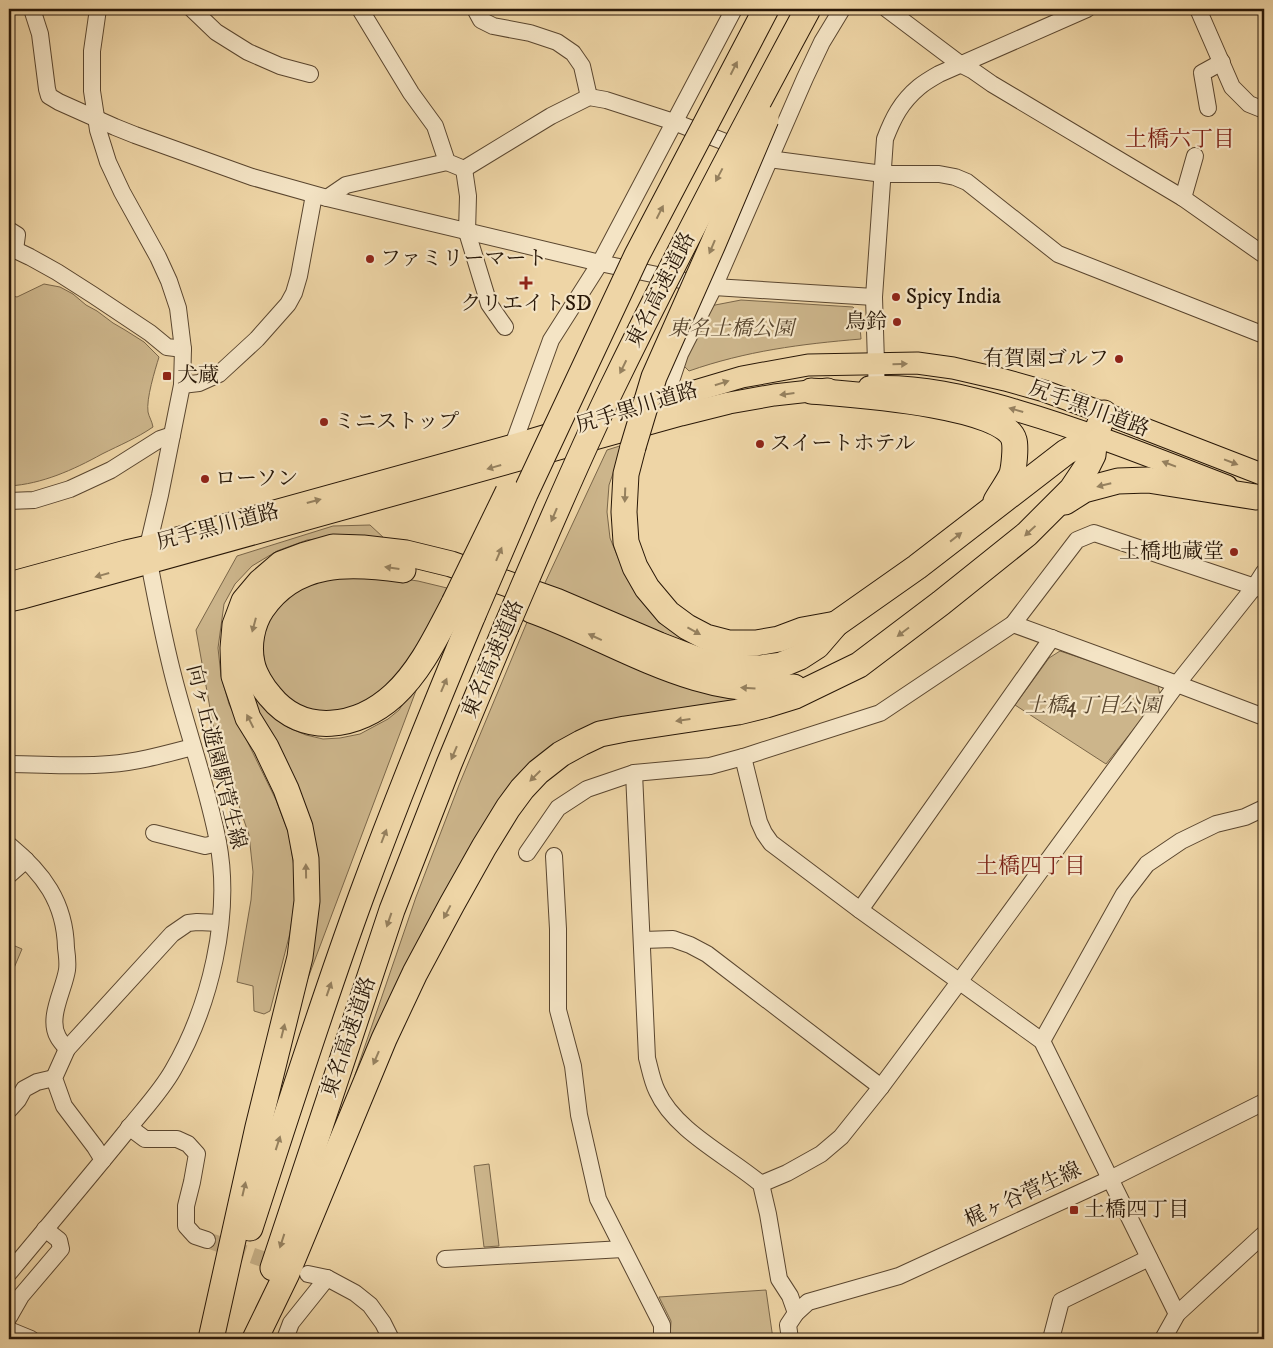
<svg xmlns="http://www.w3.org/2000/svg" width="1273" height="1348" font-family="'IM FELL DW Pica','Noto Serif JP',serif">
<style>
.green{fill:#ccb58b;stroke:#7a6649}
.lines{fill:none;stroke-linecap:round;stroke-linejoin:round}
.minor-tunnel{stroke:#c6af86;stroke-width:16;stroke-dasharray:16 8;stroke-linecap:butt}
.minor-casing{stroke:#5a462f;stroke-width:18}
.major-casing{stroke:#281707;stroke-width:23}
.highway-casing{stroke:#281707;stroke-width:27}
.minor{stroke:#f4e4c5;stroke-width:16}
.major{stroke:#eed5a6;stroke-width:21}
.highway{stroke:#eed5a6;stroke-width:25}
.highway-bridge-casing{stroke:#281707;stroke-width:27;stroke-linecap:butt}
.highway-bridge{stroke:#eed5a6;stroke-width:25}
.oneway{fill:#95805e}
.poi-dot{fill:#8f2418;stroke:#f4e4c5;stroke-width:2}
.labels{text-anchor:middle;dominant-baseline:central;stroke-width:4.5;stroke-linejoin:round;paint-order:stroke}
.poi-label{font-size:21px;fill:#281707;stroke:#f4e4c5;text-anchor:start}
.street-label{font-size:21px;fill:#281707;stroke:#f4e4c5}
.park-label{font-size:21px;font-style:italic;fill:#59462f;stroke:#f4e4c5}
.neighbourhood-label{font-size:22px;fill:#7a1f14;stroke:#f4e4c5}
</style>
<rect width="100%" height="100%" fill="#eed5a6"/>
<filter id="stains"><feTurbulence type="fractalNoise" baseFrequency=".004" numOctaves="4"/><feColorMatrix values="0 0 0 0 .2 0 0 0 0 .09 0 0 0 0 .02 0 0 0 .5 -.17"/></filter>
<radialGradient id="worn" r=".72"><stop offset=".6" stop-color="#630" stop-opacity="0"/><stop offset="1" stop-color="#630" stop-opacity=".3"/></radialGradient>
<g class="green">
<path d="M 44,284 L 60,287 L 73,294 L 86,305 L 97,311 L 113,323 L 125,330 L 144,342 L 159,357 C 155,370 146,399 148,412 C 149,417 152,421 153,427 C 137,438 120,445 102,454 C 73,470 42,484 9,486 L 9,295 L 17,297 Z"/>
<path d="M 741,300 L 853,307 L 859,314 L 861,339 C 801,344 746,351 689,371 L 683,365 L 710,306 Z"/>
<path d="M 626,444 L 619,456 L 609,485 L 607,512 L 610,538 L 619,560 L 657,619 L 688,643 L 544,585 L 607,450 Z"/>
<path d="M 370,525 L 384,538 L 351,535 L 307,540 L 277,551 L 252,566 L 235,584 L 224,604 L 218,648 L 221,676 L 229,704 L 276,800 L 289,834 L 294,867 L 295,900 L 290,933 L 270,1011 L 264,1014 L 254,1011 L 253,986 L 237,982 L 251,900 L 253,872 L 249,835 L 215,736 L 196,630 L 237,556 L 333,526 Z"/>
<path d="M 383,576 L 418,581 L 447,588 L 423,637 L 409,659 L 395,678 L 380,694 L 364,704 L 331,712 L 310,711 L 281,695 L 265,668 L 262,655 L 263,641 L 266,626 L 273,612 L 294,589 L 312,580 Z"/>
<path d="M 530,615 L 768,696 L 553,748 L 360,1076 L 355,1075 L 416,897 L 459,785 Z"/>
<path d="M 1060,651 L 1158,684 L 1160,696 L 1106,764 L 1015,705 L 1049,658 Z"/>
<path d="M 247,670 L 268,710 L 287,727 L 306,735 L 323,739 L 340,738 L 360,734 L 388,719 L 399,710 L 423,672 L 296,1010 L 312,876 L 253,714 Z"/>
<path d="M 15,946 L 22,949 L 14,968 L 9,974 L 9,949 Z"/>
<path d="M 489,1164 L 499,1246 L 484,1247 L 474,1166 Z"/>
<path d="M 766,1290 L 773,1339 L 670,1339 L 671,1321 L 659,1297 Z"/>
</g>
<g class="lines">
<path class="minor-tunnel" d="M 207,1240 L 283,1266"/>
<g class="minor-casing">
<g id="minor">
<path d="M 32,9 L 40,34 L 47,89 L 49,96 L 59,102 L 115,127 L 135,135 L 252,177 L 327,198 L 600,263 L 714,287 L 874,297"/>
<path d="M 192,9 L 216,32 L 248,52 L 280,66 L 310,74"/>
<path d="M 360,9 L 411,93 L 435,126 L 447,162 L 464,169"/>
<path d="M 475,9 L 481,20 L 493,26 L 530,33 L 557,42 L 573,53 L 582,66 L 589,97"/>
<path d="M 887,9 L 960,64 L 972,70 L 992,84 L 1183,198 L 1264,255"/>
<path d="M 1198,9 L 1232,87 L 1249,104 L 1264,110"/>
<path d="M 1208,108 L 1202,73 L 1222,62"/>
<path d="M 464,169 L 551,116 L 589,97 L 606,100 L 674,122 L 769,159 L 883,174 L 939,174 L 955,177 L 967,182 L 1058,254 L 1264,335"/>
<path d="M 464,169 L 468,196 L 467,232 L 489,304 L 505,327"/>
<path d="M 327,198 L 346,185 L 447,162"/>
<path d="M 1183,198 L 1195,156"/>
<path d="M 9,230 L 17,235 L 15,250"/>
<path d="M 9,247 L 30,257 L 57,272 L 93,295 L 150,333 L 167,347 L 183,349"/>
<path d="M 182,385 L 199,383 L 219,374 L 257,339 L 288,304 L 294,293 L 299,276 L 314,195"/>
<path d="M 877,396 L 874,297 L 885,139 C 893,118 901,102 919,87 C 925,82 932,78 939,74 L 1087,9"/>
<path d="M 665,399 L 680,354 L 714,287 L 805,78 L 822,42 L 842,9"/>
<path d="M 513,445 L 551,340 L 600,263 L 734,9"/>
<path d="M 9,501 L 34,500 L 70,489 L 111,470 L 160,439 L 172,435"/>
<path d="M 1013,624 L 1177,684 L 1264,717"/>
<path d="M 743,757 L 759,822 L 764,833 L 771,843 L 860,910 L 1042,1041 L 1177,1314"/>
<path d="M 9,764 C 42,764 76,767 110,764 C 138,762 166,754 193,747"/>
<path d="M 634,773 L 647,1058 C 650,1069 652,1081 657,1091 C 675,1131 728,1156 761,1184 L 768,1214 L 779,1279 L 790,1296 L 796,1313"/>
<path d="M 154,833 L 205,846 L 218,843"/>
<path d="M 9,845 C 43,873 65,902 66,948 C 67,955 68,963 67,970 C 64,990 47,1018 58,1037 C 60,1041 64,1045 67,1049"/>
<path d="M 527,853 L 558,808 L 587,789 L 634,773 L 710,766 L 743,757 L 880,713 L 1013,624 L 1077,540 L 1094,533 L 1264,590"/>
<path d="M 554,856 L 558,929 L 558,1010 L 573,1066 L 579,1115 L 598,1199 L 662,1325 L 662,1339"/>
<path d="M 9,875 L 26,860"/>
<path d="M 860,910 L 1052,638"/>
<path d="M 643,940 L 673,939 L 690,945 L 707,954 L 881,1087"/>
<path d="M 1042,1041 L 1124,894 L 1147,864 L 1181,841 L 1216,824 L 1245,817 L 1264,808"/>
<path d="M 9,1110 L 18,1100 L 24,1089 L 37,1082 L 54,1078"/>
<path d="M 129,1127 L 145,1139 L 177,1139 L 188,1144 L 197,1154 L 192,1182 L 186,1206 L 186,1226 L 195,1236 L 207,1240"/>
<path d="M 103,1160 L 95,1147 L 64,1106 L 54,1078 L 67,1049 L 172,934 L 188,923 L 197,922 L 220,923"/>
<path d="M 761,1184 L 787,1173 L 821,1154 L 841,1137 L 881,1087 L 959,982 L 1177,684 L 1255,586 L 1264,572"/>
<path d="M 445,1259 L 623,1249"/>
<path d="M 9,1273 C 48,1226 87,1180 125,1133 C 141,1112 160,1093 173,1070 C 210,1006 232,916 218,842 C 207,784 186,728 172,671 C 163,635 156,599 149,562 L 148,546 L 160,495 L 182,385 L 183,349 L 178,308 L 169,281 L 158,257 L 122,192 L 108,162 L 98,130 L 92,91 L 92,51 L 98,9"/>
<path d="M 308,1274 L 327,1278 L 355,1293 L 370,1305 L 383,1323 L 391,1339"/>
<path d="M 9,1317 L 21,1296 L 61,1249 L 59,1240 L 45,1229"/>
<path d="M 9,1330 L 31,1339"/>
<path d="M 285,1339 L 291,1323 L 327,1278"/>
<path d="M 790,1339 L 788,1325 L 796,1313 L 808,1302 L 899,1276 L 1110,1179 L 1264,1102"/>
<path d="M 1051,1339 L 1061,1301 L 1149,1258"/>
<path d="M 1163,1339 L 1177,1314 L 1264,1234"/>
</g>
</g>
<g class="major-casing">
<g id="major">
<path d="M 869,387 C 919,384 967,396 1015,410 C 1087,431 1157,459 1227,486"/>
<path d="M 9,583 L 126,551 L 148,546 L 513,445 L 742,377 L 808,365 L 917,363 L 953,368 L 1005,380 L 1044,391 L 1104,413 L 1264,475"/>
<path d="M 9,601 L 23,598 L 681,415 L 729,403 L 774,395 L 828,389"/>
</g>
</g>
<g class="highway-casing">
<g id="highway">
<path d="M 811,391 C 845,394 1005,404 1014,440 C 1016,447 1014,467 1012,474 C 1008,483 1001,492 996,501"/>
<path d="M 633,447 L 626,474 L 624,512 L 626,542 L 635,567 L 647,588 L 668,613 L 687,627 L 706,637 L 729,643 L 756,643 L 779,639 L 803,630 L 836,624"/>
<path d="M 1065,502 L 1084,490 L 1118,481 L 1148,480 L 1256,497"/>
<path d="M 403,570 C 350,562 295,560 262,609 C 252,624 248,645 252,663 C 254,674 263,688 270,696 C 303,737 358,728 394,695 C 421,670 437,635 454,603"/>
<path d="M 531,610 C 618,641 698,700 794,687"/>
<path d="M 250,1228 C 286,1117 321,1006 361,897 C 396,802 434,708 473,615"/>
<path d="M 273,1268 L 392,910 L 449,764 L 506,627"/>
<path d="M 211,1339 L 258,1127 L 300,957 L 307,901 L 306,859 L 300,827 L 286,789 L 266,747 L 248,718 L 234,676 L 233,648 L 235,625 L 244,601 L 260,582 L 281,564 L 305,555 L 333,547 L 363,548 L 406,553 L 451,564 L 556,601 L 659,645 L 698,660 L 732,667 L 760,668 L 781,665 L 800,657 L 817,646 L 836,624 L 917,567 L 1066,452 L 1095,436"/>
<path d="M 255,1339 L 287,1273 L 384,1039 L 415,973 L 452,904 L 484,847 L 508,808 L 522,789 L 538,772 L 561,754 L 581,743 L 600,734 L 625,729 L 738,712 L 766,705 L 795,696 L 859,665 L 941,603 L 1027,534 L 1072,489 L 1088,465 L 1093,455 L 1095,436 L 1104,413"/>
</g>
</g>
<use href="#minor" class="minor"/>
<use href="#major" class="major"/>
<use href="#highway" class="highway"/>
<g class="highway-bridge-casing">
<g id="highway-bridge">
<path d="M 633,447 L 654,377 L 713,244 L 766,119"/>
<path d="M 454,603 L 508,492"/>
<path d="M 473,615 L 525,494 L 637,255 L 766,9"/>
<path d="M 506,627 C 540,548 573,469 610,392 C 673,262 740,135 808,9"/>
</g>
</g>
<use href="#highway-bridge" class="highway-bridge"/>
</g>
<defs><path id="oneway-solid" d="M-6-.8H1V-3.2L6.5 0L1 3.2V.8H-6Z" transform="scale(1.25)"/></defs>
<g class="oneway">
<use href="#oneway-solid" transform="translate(734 68) rotate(-63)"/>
<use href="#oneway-solid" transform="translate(719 175) rotate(118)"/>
<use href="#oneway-solid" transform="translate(660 212) rotate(-63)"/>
<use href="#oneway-solid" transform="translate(712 247) rotate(113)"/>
<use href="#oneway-solid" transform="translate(900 364) rotate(-1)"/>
<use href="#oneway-solid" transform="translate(623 367) rotate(116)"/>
<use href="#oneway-solid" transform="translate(722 383) rotate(-17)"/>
<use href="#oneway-solid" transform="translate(787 394) rotate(173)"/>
<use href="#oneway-solid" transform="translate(1016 410) rotate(-164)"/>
<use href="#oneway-solid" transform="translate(1231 462) rotate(21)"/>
<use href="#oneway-solid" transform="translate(1169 464) rotate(-159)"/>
<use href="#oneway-solid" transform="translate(494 467) rotate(164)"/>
<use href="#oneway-solid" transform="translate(1104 485) rotate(166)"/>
<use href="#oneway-solid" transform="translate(625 495) rotate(92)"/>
<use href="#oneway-solid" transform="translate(314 501) rotate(-15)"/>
<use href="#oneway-solid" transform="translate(554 515) rotate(113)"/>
<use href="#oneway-solid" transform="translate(1030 531) rotate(137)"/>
<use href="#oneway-solid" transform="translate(956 537) rotate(-38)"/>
<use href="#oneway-solid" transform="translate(499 554) rotate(-67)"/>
<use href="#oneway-solid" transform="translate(392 568) rotate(-172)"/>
<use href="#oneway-solid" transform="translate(102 575) rotate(164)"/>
<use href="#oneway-solid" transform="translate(254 625) rotate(105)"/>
<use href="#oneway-solid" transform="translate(694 631) rotate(29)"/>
<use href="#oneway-solid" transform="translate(903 632) rotate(143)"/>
<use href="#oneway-solid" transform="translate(595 637) rotate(-155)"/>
<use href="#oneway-solid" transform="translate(444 685) rotate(-67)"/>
<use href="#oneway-solid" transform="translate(748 688) rotate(-176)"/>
<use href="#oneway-solid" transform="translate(683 720) rotate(172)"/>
<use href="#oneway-solid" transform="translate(250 721) rotate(-117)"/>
<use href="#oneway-solid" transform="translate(454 753) rotate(113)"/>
<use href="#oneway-solid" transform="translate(535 776) rotate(135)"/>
<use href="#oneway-solid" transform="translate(384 836) rotate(-69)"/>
<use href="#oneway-solid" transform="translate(306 871) rotate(-91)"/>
<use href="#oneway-solid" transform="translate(447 912) rotate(118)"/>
<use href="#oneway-solid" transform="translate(389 920) rotate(109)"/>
<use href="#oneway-solid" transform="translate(329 989) rotate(-71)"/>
<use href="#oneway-solid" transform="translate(283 1031) rotate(-76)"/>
<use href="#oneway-solid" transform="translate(376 1058) rotate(113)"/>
<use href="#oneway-solid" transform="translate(278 1143) rotate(-72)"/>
<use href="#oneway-solid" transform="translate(244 1189) rotate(-77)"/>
<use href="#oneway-solid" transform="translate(282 1241) rotate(108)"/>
</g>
<g class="poi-dot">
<circle cx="370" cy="259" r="5"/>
<path d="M523.5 275.5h5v5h5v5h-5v5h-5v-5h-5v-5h5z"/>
<circle cx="896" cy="297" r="5"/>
<circle cx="897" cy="322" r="5"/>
<circle cx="1119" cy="359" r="5"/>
<rect x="162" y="371" width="10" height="10" rx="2.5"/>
<circle cx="324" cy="422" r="5"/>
<circle cx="760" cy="444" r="5"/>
<circle cx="205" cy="479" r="5"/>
<circle cx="1234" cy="552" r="5"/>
<rect x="1069" y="1205" width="10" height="10" rx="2.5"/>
</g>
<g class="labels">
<g class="poi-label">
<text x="380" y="259">ファミリーマート</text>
<text x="906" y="297">Spicy India</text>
<text x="526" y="304" text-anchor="middle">クリエイトSD</text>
<text x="887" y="322" text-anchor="end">鳥鈴</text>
<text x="1109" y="359" text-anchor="end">有賀園ゴルフ</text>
<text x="177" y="376">犬蔵</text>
<text x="334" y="422">ミニストップ</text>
<text x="770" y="444">スイートホテル</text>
<text x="215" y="479">ローソン</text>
<text x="1224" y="552" text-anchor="end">土橋地蔵堂</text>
<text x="1084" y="1210">土橋四丁目</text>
</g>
<g class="street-label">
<text transform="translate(661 290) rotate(-63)">東名高速道路</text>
<text transform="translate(637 408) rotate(-17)">尻手黒川道路</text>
<text transform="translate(1089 409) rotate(20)">尻手黒川道路</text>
<text transform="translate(218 527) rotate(-15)">尻手黒川道路</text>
<text transform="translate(493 659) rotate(-67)">東名高速道路</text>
<text transform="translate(216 757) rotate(76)">向ヶ丘遊園駅菅生線</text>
<text transform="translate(349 1037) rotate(-71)">東名高速道路</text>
<text transform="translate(1023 1195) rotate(-25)">梶ヶ谷菅生線</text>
</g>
<g class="park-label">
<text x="731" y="329">東名土橋公園</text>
<text x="1093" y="706">土橋4丁目公園</text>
</g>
<g class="neighbourhood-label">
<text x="1180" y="139">土橋六丁目</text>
<text x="1031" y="866">土橋四丁目</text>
</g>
</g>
<rect width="1273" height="1348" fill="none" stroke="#eed5a6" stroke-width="30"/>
<rect x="10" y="10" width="1253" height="1328" fill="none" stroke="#281707" stroke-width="2.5"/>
<rect x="15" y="15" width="1243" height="1318" fill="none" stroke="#281707"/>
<rect width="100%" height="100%" filter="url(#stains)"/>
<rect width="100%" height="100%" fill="url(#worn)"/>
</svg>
